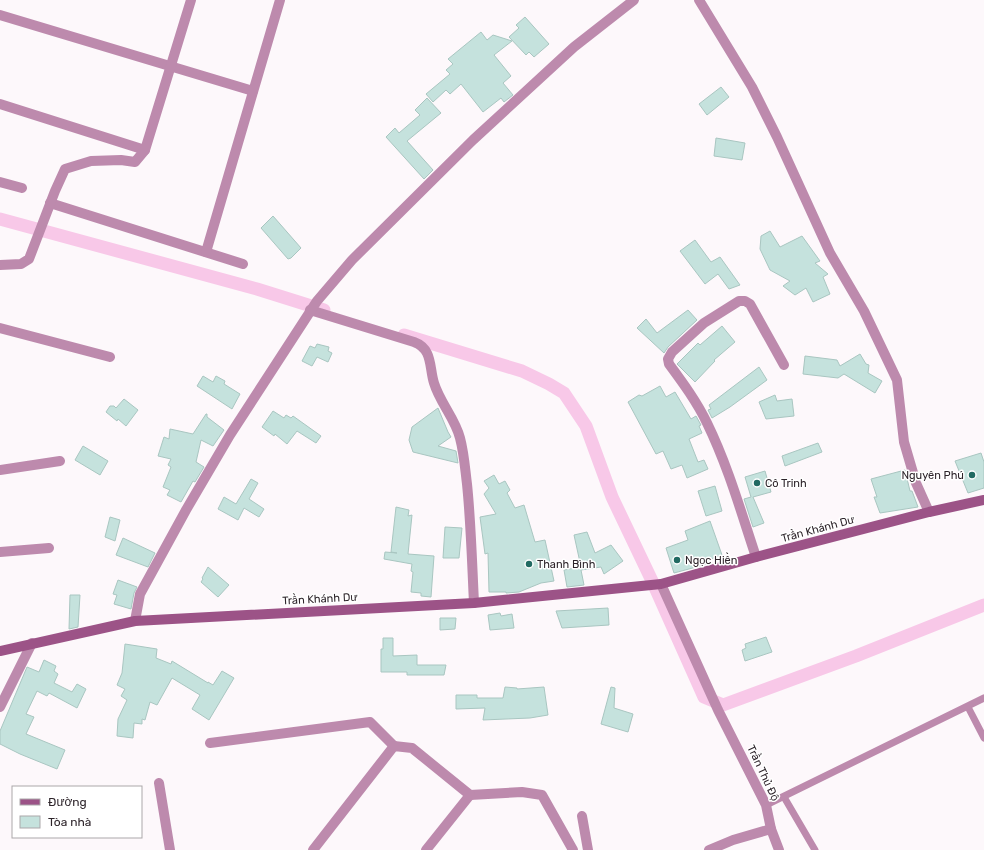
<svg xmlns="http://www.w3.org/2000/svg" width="984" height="850" font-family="Rubik,sans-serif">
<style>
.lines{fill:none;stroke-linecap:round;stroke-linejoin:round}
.canal{stroke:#f8c8e8;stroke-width:13}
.building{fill:#c5e2dd;stroke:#a9c6c1}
.lane{stroke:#bd8aad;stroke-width:7}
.street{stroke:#bd8aad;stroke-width:10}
.secondary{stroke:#9c5387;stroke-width:10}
.poi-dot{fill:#216a62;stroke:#fff;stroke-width:1.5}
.labels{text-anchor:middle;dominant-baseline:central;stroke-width:3;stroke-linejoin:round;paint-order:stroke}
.poi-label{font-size:11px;fill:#2d242a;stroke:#fff;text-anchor:start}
.street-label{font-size:11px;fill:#2d242a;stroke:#fff}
</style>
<rect width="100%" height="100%" fill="#fdf8fb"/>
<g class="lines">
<g class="canal">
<path d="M 0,219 L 257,289 L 324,310"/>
<path d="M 404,335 L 522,371 L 549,384 L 564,393 L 586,426 L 612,497 L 654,585 L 704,697 L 723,705 L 856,656 L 984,605"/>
</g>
</g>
<g class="building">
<path d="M 525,17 L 549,44 L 534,57 L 529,52 L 526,55 L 509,37 L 519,28 L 516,25 Z"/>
<path d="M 481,32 L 487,40 L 493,35 L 512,41 L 494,55 L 511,76 L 503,83 L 513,95 L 504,102 L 501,98 L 483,112 L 461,84 L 450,94 L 446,90 L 433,102 L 426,94 L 450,74 L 446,70 L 453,64 L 448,59 Z"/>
<path d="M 721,87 L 729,97 L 707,115 L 699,104 Z"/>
<path d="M 427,98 L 441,113 L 407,141 L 433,170 L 424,179 L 386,137 L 395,128 L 399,133 L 420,115 L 415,110 Z"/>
<path d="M 716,138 L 745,143 L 742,160 L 714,156 Z"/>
<path d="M 273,216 L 301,248 L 291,258 L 288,259 L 261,228 Z"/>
<path d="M 770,231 L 780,247 L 802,236 L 820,261 L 815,263 L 828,274 L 823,277 L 830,294 L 813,302 L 806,288 L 795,295 L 783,286 L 790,281 L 770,270 L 760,249 L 761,236 Z"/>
<path d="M 695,240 L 711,262 L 720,257 L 740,285 L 729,289 L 718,274 L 705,284 L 680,251 Z"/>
<path d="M 688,310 L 697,320 L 668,347 L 664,353 L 637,328 L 646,319 L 657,333 Z"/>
<path d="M 722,326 L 735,342 L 714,360 L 715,361 L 695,382 L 677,364 L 698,343 L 700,345 Z"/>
<path d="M 317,344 L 329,347 L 328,351 L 332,353 L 328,362 L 317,357 L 312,366 L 302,361 L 310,346 L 315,348 Z"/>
<path d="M 860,354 L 866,364 L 869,365 L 868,373 L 882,381 L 875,393 L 844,374 L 838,378 L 803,374 L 805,356 L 837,360 L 840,366 Z"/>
<path d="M 759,367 L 767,380 L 730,407 L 712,418 L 708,410 L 711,409 L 709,405 Z"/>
<path d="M 203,376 L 213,382 L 216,376 L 225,381 L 224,384 L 240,394 L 232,409 L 197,386 Z"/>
<path d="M 660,386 L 666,397 L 675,392 L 691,419 L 696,416 L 701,425 L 699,426 L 702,433 L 689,439 L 698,462 L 704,460 L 708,469 L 687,478 L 682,465 L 671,469 L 663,451 L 656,454 L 628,402 L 639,395 L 642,396 Z"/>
<path d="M 775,395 L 777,401 L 792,399 L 794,416 L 766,419 L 759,402 Z"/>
<path d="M 124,399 L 138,410 L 126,426 L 118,419 L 117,421 L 106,412 L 110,406 L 114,406 L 116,408 Z"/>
<path d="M 438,408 L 448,432 L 451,437 L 438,446 L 456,451 L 458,463 L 413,452 L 409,440 L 412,427 Z"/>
<path d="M 273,411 L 284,418 L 286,415 L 291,418 L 293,416 L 321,436 L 316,443 L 297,431 L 287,444 L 275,434 L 274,436 L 262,427 Z"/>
<path d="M 206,414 L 207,414 L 207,417 L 224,430 L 213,446 L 201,440 L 196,462 L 204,467 L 195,482 L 193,481 L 181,502 L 167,495 L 170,490 L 163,487 L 171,467 L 168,465 L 171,459 L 158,456 L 164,437 L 169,439 L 170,429 L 193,434 Z"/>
<path d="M 818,443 L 822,452 L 785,466 L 782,456 Z"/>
<path d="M 83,446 L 108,461 L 100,475 L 75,460 Z"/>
<path d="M 981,453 L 984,462 L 984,488 L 968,493 L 955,461 Z"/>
<path d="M 905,470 L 910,491 L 912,491 L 918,507 L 880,513 L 874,497 L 877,497 L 871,479 Z"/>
<path d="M 765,471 L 771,492 L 753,497 L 764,523 L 753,527 L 744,499 L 751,497 L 745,477 Z"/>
<path d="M 494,475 L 499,484 L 505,481 L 510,490 L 507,493 L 515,508 L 524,505 L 535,542 L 545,540 L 554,581 L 541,583 L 519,592 L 506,593 L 506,592 L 489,592 L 488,553 L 485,554 L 480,517 L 496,514 L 484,494 L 489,488 L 484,481 Z"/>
<path d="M 251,479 L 258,483 L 249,499 L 264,509 L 259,517 L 244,508 L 238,520 L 218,509 L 224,497 L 236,504 Z"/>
<path d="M 715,486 L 722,511 L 706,516 L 698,491 Z"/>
<path d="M 396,507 L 409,510 L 408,516 L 412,515 L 408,554 L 434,556 L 431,597 L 421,596 L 421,593 L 411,592 L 413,572 L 411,571 L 412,564 L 384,559 L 385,552 L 397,553 L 391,552 Z"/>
<path d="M 110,517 L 120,520 L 115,541 L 105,537 Z"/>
<path d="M 710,521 L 722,555 L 708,560 L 709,563 L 700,566 L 674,573 L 666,548 L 688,540 L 685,531 Z"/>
<path d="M 445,527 L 462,528 L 459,558 L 443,558 Z"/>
<path d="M 587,532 L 595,553 L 611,545 L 623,561 L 604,574 L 601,567 L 581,570 L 584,585 L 567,587 L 564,570 L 581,567 L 574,535 Z"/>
<path d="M 123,538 L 155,553 L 148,567 L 116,555 Z"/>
<path d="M 208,567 L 229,585 L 218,597 L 201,582 L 203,579 L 202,578 Z"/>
<path d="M 118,580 L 137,587 L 134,593 L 131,609 L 114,604 L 117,595 L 113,594 Z"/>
<path d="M 70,595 L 80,595 L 78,627 L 69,629 Z"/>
<path d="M 608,608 L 609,625 L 562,628 L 556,611 Z"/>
<path d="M 500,613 L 501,616 L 512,614 L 514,628 L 490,630 L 488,615 Z"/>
<path d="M 440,618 L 456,618 L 455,629 L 440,630 Z"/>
<path d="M 766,637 L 772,652 L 745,661 L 742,650 L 746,648 L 745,644 Z"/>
<path d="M 383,638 L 393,638 L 393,656 L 417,655 L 417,665 L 446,665 L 444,675 L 407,675 L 407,672 L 381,672 L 381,649 L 383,649 Z"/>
<path d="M 125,644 L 157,649 L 156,658 L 171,664 L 172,661 L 208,683 L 208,682 L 213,685 L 222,671 L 234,678 L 209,720 L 192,709 L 200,695 L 172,678 L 157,705 L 150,702 L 145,720 L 142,719 L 142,724 L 134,723 L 133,738 L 117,736 L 118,719 L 127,700 L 121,696 L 125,689 L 117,685 L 122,673 Z"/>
<path d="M 44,660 L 56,666 L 54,671 L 58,674 L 54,683 L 72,692 L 77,684 L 86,689 L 77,708 L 49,693 L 47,696 L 37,691 L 26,714 L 34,717 L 26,734 L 65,750 L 57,769 L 20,754 L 0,744 L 0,731 L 27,667 L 39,672 Z"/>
<path d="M 505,687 L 517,688 L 517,689 L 544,687 L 548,715 L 530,718 L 483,720 L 485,708 L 456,709 L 456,695 L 477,695 L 477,698 L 503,698 Z"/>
<path d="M 611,687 L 615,688 L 614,708 L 633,714 L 628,732 L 601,724 Z"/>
</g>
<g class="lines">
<g class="lane">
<path d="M 968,707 L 984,738"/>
<path d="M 784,797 L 815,850"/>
<path d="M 766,805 L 984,698"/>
</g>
<g class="street">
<path d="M 699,0 L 752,87 L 777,137 L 830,253 L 864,311 L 897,380 L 904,442 L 916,483 L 929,512"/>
<path d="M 0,15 L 253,91"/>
<path d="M 0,104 L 145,150"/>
<path d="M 0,182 L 22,188"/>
<path d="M 50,203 L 243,264"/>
<path d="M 206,252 L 280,0"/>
<path d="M 0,265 L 21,264 L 29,259 L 55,191 L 65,169 L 91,161 L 121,160 L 135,162 L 145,150 L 191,0"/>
<path d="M 310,310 L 414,342 C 433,349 429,367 434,383 C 440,403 455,418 460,438 C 464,453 465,468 467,484 C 471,523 472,563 474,603"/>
<path d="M 0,328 L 110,357"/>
<path d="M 0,470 L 60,461"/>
<path d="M 0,552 L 49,548"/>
<path d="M 756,557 C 741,512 728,466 707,423 C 697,402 683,383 669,364 L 668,359 L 672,352 L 704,323 L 739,301 L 745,301 L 750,304 L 784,365"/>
<path d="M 661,584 L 718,710 L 766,805 L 771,829 L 779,850"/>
<path d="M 135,621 L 140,594 L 186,510 L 230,435 L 317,301 L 352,260 L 473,140 L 574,47 L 634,0"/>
<path d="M 0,707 L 32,643"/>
<path d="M 210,743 L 370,722 L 394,746"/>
<path d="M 159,783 L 170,850"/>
<path d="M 470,795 L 522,792 L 542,795 L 573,850"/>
<path d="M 582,816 L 588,850"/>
<path d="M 313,850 L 394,746 L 412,748 L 470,795 L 426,850"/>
<path d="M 709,850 L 733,840 L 771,829"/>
</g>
<path class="secondary" d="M 0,651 L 135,621 L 474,603 L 661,584 L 756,557 L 929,512 L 984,500"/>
</g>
<g class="poi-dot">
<circle cx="972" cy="475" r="4"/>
<circle cx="757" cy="483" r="4"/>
<circle cx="677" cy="560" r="4"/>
<circle cx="529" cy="564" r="4"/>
</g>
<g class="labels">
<g class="poi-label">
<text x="964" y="475" text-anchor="end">Nguyên Phú</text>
<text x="765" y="483">Cô Trinh</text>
<text x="685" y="560">Ngọc Hiền</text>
<text x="537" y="564">Thanh Bình</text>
</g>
<g class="street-label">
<text transform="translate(818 529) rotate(-15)">Trần Khánh Dư</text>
<text transform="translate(320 599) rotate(-3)">Trần Khánh Dư</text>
<text transform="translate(763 773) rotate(65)">Trần Thủ Độ</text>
</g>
</g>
<rect x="12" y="786" width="130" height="52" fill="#ffffff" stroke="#aba7aa"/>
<rect x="20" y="799" width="20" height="6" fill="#9c5387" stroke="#aba7aa"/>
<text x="48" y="806" font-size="12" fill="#2d242a">Đường</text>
<rect x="20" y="816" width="20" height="12" fill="#c5e2dd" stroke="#aba7aa"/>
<text x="48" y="826" font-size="12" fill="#2d242a">Tòa nhà</text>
</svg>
